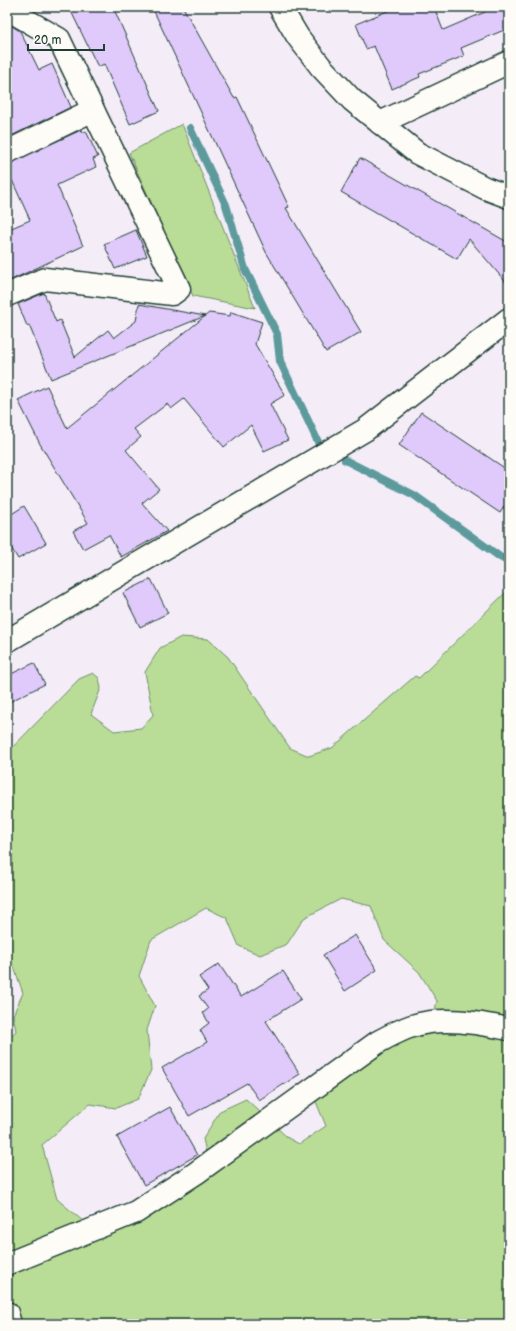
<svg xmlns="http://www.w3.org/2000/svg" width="516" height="1331" font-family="'Balsamiq Sans',sans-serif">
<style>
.green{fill:#b9dd97;stroke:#6c8d66;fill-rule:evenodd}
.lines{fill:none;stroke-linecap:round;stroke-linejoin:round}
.stream{stroke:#5d9a9c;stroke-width:8}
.building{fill:#dfcafb;stroke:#1f3d34}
.minor-casing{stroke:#1f3d34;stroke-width:25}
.minor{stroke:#fdfcf7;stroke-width:22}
</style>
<rect width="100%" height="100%" fill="#f4edf8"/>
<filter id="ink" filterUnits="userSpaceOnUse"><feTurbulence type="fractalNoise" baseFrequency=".025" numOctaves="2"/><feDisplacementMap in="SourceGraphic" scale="8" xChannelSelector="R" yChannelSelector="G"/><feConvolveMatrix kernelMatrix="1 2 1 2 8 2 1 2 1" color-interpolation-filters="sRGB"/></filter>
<g filter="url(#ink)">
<g class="green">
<path d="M 182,124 L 255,308 L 193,296 L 129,153 Z"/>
<path d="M 509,589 L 509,1324 L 7,1324 L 7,1040 L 16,1031 L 13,1015 L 23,993 L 14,967 L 7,965 L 7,753 L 79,679 L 93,673 L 99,678 L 101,688 L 91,714 L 114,731 L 141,728 L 153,715 L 145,672 L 160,648 L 181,637 L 208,639 L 228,657 L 290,748 L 309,756 L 332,748 L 415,676 L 419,678 ZM 341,899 L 371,906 L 384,940 L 419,972 L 437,1001 L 430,1033 L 389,1045 L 314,1097 L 326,1126 L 299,1144 L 288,1138 L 246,1099 L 220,1111 L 203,1139 L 211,1174 L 133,1227 L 84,1222 L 57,1199 L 42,1145 L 90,1104 L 116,1108 L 138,1099 L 151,1070 L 147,1030 L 155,1006 L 139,976 L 151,940 L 206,908 L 227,918 L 239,946 L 260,955 L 287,944 L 304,918 Z"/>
</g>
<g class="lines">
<g class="stream">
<path d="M 190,128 L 226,205 L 245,269 L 277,334 L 280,361 L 319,444"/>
<path d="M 345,460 L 414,495 L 500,557 L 509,562"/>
</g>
</g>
<g class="building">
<path d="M 69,7 L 113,7 L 159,111 L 130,124 L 104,64 L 98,67 Z"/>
<path d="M 152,7 L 183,7 L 234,98 L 237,97 L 289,207 L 286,208 L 361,332 L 326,352 L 266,252 Z"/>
<path d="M 397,7 L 434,7 L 443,30 L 485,12 L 483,7 L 509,7 L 509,28 L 461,48 L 464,56 L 419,74 L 420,77 L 392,89 L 374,46 L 366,49 L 356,24 Z"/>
<path d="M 7,23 L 20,31 L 39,70 L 52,64 L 71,107 L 7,138 Z"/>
<path d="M 81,130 L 82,133 L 86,131 L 98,157 L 93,159 L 96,167 L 57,185 L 83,246 L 9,281 L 7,276 L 7,230 L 30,220 L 7,169 L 7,164 Z"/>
<path d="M 360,158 L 509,243 L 509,286 L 469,239 L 457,259 L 341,192 Z"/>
<path d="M 136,230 L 147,256 L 115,269 L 104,244 Z"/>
<path d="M 44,293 L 56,322 L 60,320 L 75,357 L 108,330 L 114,338 L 136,321 L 139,304 L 205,316 L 51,379 L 29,325 L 27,326 L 18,304 Z"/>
<path d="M 231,312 L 262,322 L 255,344 L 285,395 L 270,404 L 288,440 L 264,451 L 251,425 L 224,447 L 184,399 L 171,409 L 167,404 L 134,429 L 141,437 L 126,450 L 159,489 L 142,503 L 167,531 L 121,557 L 109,535 L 83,549 L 73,531 L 88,523 L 40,444 L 18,400 L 47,386 L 67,428 L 209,313 L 230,316 Z"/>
<path d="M 421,412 L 509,471 L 509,499 L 500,513 L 399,445 Z"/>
<path d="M 24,506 L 46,543 L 18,559 L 7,541 L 7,517 Z"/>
<path d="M 151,579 L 168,613 L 140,627 L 123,593 Z"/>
<path d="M 34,663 L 45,684 L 7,703 L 7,676 Z"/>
<path d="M 355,935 L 377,970 L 345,991 L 323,955 Z"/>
<path d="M 219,964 L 241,997 L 283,971 L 301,999 L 266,1021 L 300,1074 L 259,1100 L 247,1083 L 189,1116 L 162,1068 L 207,1042 L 200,1030 L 209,1023 L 203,1013 L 208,1009 L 199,996 L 208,990 L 199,977 Z"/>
<path d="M 170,1107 L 197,1155 L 144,1185 L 117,1137 Z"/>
</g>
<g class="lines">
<g class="minor-casing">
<g id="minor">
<path d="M 280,7 L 298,37 L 321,67 L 352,100 L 417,153 L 485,188 L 509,197"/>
<path d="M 7,9 L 59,39 L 179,289 L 172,294 L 45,279 L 7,295"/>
<path d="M 380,123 L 509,62"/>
<path d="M 7,152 L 93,110"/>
<path d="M 7,641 L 365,430 L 509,319"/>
<path d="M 7,1264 L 136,1212 L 196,1173 L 378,1042 C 389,1036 400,1030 412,1026 C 442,1016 479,1023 509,1029"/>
<path d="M 7,1313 L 10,1324"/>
</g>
</g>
<use href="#minor" class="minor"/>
</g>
</g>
<rect width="516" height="1331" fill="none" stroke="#fdfcf7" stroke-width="24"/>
<rect x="12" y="12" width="492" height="1307" fill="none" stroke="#1f3d34" stroke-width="1.5" filter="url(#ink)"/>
<path d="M28 44v6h76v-6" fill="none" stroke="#1f3d34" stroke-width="2"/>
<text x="34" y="44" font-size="12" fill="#1f3d34" stroke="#fdfcf7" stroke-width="3" paint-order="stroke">20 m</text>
</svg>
